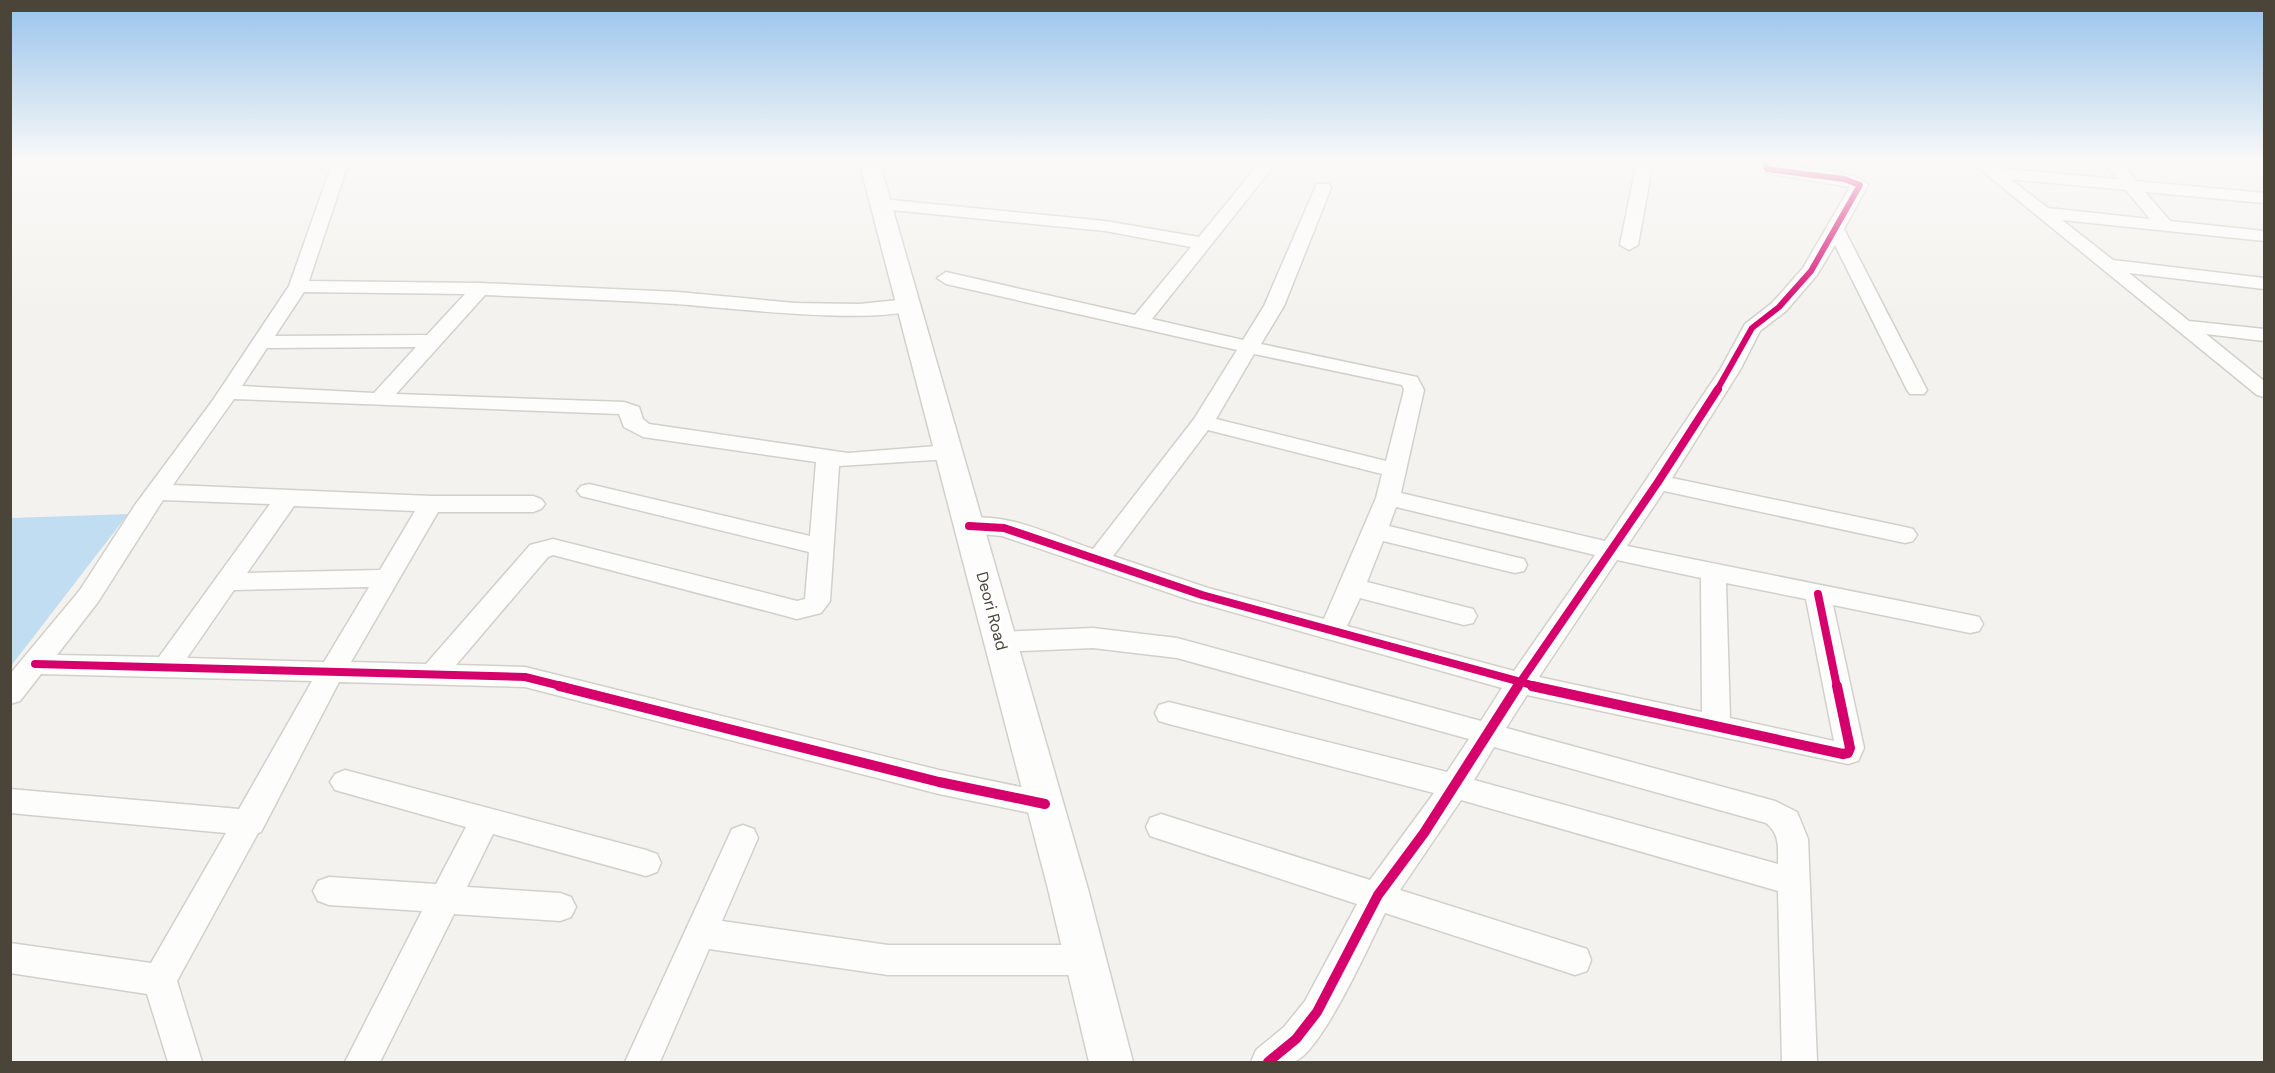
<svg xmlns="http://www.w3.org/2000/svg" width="2275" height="1073" font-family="'DM Sans',sans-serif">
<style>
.water{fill:#c0ddf1}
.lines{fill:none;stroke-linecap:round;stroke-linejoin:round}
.minor-casing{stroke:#d2d0cb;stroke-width:3}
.tertiary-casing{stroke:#d2d0cb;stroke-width:3}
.minor{fill:#fdfdfc;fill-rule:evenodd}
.tertiary{fill:#fdfdfc;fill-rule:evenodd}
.cycleway-far2-casing{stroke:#fff;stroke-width:9}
.cycleway-far1-casing{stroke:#fff;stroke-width:11}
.cycleway-casing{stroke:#fff;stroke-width:14}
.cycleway-far2{stroke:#d6006c;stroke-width:6}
.cycleway-far1{stroke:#d6006c;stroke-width:8}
.cycleway{stroke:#d6006c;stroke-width:10}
.labels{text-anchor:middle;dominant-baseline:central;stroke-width:6;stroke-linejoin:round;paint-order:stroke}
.street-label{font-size:16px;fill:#4b4439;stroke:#fff}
</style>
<rect width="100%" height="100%" fill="#f4f2ee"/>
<path class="water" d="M 128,514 L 11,666 L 11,518 Z"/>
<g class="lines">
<g class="minor-casing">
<g id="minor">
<path d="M 333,161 L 349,161 L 309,281 L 480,283 L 678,292 L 795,303 L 859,304 L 909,299 L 919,305 C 902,329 711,306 676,304 C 612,300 549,298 485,295 L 396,394 L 624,402 L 639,407 L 643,419 L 649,424 L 848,453 L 949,445 L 957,447 L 960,452 L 957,457 L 949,459 L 839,466 L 830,601 L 821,613 L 797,619 L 553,555 L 548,557 L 456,665 L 525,667 L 939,770 L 1045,792 L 1055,795 L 1060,804 L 1055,813 L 1045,816 L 939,794 L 525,687 L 339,682 L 261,832 L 258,833 L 177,981 L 202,1062 L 168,1062 L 147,994 L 10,973 L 10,943 L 151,963 L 226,833 L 10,813 L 10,789 L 239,809 L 312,681 L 41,674 L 20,701 L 10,704 L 10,674 L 80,590 L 135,505 L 213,400 L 289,286 ZM 304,292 L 465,294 L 427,335 L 275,336 ZM 416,347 L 374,393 L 242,386 L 267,348 ZM 234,399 L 619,414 L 624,427 L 643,437 L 816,462 L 810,536 L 589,484 L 581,486 L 577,491 L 581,496 L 589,498 L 809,552 L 805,599 L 797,601 L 553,539 L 530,545 L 426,664 L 351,662 L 438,512 L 533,512 L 541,509 L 545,504 L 541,499 L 533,496 L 431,496 L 173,485 ZM 163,500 L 270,504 L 159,657 L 57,655 L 98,602 ZM 294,506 L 415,511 L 380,570 L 247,573 ZM 369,587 L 324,662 L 187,658 L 234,590 Z"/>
<path d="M 1637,161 L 1653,161 L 1638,245 L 1629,250 L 1620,245 Z"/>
<path d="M 1756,161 L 1772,161 L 1774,165 C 1795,168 1856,169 1868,185 L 1844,229 L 1927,390 L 1924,394 L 1910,394 L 1907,390 L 1835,245 L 1817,275 L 1786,311 L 1760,331 L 1740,370 L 1672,478 L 1905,527 L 1913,529 L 1917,535 L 1913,541 L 1905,543 L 1664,491 L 1627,546 L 1970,615 L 1979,617 L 1983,624 L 1979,631 L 1970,633 L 1833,605 L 1864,748 L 1858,761 L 1848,764 L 1527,695 L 1506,728 L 1775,801 L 1797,812 L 1808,839 L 1817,1062 L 1782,1062 L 1778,891 L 1461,800 L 1400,890 L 1587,949 L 1591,960 L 1587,971 L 1575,975 L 1385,913 C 1371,941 1320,1056 1293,1062 C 1280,1065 1264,1062 1251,1062 L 1256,1050 L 1284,1027 L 1305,1001 L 1357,904 L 1150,836 L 1146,827 L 1150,818 L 1161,814 L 1370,880 L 1434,793 L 1169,724 L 1159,721 L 1155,713 L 1159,705 L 1169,702 L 1447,772 L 1469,739 L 1177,658 L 1093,648 L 1000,652 L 991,649 L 987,642 L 991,635 L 1000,632 L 1093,628 L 1177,638 L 1481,721 L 1502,688 L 1193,601 L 1002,536 L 961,532 L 957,526 L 961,520 C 1002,509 1053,536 1093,549 L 1194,419 L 1237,350 L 946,284 L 937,278 L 946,272 L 1135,315 L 1191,247 L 1105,231 L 882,209 L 874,204 L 882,199 L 1105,221 L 1199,237 L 1257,166 L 1269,166 L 1271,169 L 1269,172 L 1152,319 L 1243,340 L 1264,306 L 1315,188 L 1317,184 L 1329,184 L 1331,188 L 1284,306 L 1261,344 L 1417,377 L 1424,390 L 1401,493 L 1605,541 L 1720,370 L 1745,324 L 1772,303 L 1803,268 L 1850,187 L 1761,172 ZM 1254,354 L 1402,385 L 1404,390 L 1386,461 L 1216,419 ZM 1208,430 L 1382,474 L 1376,498 L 1324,619 L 1208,588 L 1113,556 ZM 1396,507 L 1595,555 L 1514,671 L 1347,626 L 1360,598 L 1464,625 L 1473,623 L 1477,616 L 1473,609 L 1367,582 L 1383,541 L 1515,573 L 1524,571 L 1527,565 L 1524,559 L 1515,557 L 1389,526 ZM 1617,560 L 1701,578 L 1702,712 L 1539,677 ZM 1726,583 L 1806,599 L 1834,741 L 1730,718 ZM 1494,747 L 1766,823 C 1780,834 1778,847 1778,864 L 1474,780 Z"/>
<path d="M 1970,161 L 1988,161 L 1996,168 L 2117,179 L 2103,161 L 2120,161 L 2136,181 L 2264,193 L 2264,203 L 2145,192 L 2170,221 L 2264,231 L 2264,241 L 2062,220 L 2113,260 L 2264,278 L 2264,289 L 2129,273 L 2189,321 L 2264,329 L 2264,341 L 2206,334 L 2264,381 L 2264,397 L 2257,395 ZM 2010,179 L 2126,190 L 2150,219 L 2048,208 Z"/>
<path d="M 345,770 L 646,850 L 657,854 L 661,863 L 657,872 L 646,876 L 493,834 L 467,887 L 560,893 L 571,897 L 576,907 L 571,917 L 560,921 L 454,914 L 380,1062 L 345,1062 L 422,911 L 329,905 L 318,901 L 313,891 L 318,881 L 329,877 L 436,884 L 466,827 L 335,790 L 330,782 L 335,774 Z"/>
<path d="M 743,825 L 754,829 L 758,838 L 722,921 L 888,945 L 1085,945 L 1097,949 L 1101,960 L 1097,971 L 1085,975 L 888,975 L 709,949 L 660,1062 L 625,1062 L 732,829 Z"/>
</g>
</g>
<g class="tertiary-casing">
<path id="tertiary" d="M 859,161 L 879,161 L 1088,889 L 1133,1062 L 1089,1062 L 1048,889 Z"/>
</g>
<use href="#minor" class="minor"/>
<use href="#tertiary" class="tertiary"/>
<g class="cycleway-far2-casing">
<path id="cycleway-far2" d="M 1717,390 L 1752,328 L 1779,307 L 1811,271 L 1860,185 L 1844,179 L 1767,169 L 1764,161"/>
</g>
<g class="cycleway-far1-casing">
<g id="cycleway-far1">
<path d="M 969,526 L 1004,528 L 1202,595 L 1539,687"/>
<path d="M 1818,594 L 1837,687"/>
<path d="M 35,664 L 525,677 L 565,687"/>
<path d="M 1517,687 L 1658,482 L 1718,389"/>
</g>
</g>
<g class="cycleway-casing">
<g id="cycleway">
<path d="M 559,686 L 939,782 L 1045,804"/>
<path d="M 1532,686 L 1843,754 L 1848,753 L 1850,748 L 1837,686"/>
<path d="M 1268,1062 L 1296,1039 L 1317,1012 L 1378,895 L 1424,833 L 1518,686"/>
</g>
</g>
<use href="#cycleway-far2" class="cycleway-far2"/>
<use href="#cycleway-far1" class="cycleway-far1"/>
<use href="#cycleway" class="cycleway"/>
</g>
<linearGradient id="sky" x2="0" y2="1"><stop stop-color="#98c4ec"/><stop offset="0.52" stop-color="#faf9f7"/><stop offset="1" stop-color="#faf9f7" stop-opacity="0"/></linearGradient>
<rect width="2275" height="311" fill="url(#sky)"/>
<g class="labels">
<g class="street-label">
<text transform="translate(992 611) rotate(75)">Deori Road</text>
</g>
</g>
<rect width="2275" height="1073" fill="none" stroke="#4b4439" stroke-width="24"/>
</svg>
